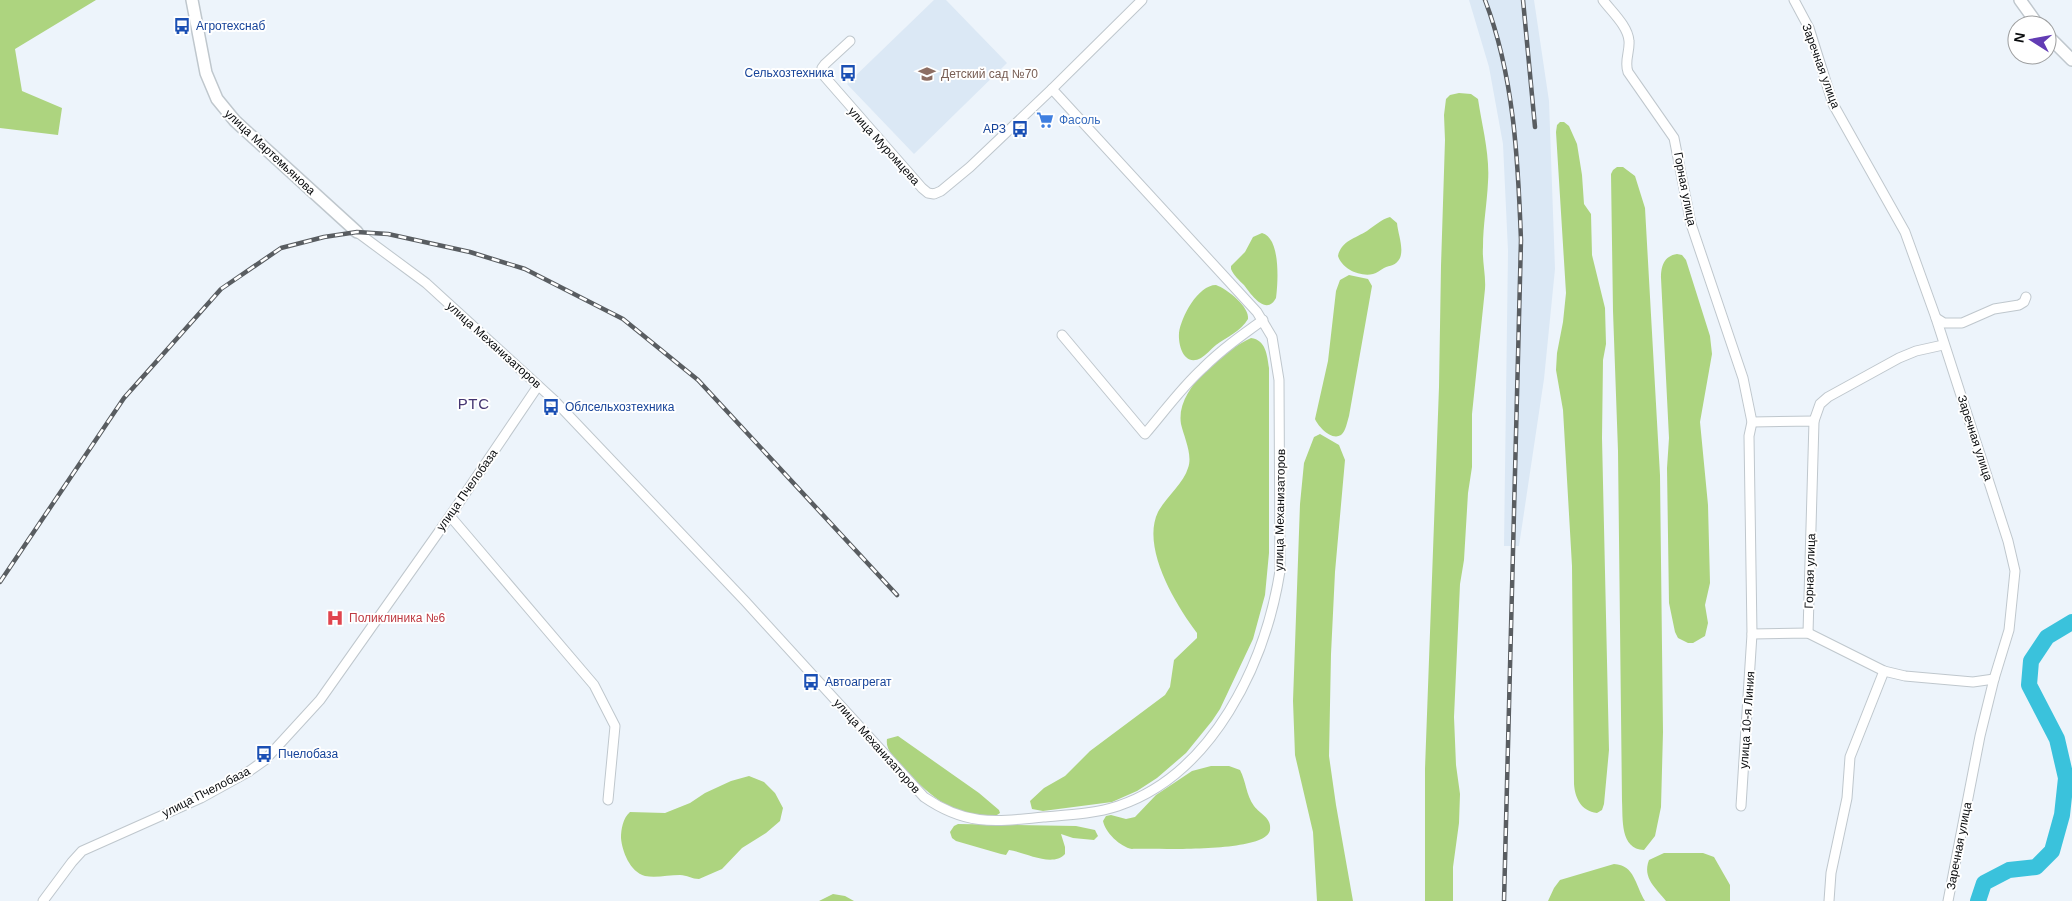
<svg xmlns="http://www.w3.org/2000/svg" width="2072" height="901" font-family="Arial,sans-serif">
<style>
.built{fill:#dbe8f5}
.forest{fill:#add47f}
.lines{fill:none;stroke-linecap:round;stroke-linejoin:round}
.river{stroke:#3ac2dc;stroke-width:16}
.minor-casing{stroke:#bfc7cd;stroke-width:11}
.tertiary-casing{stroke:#bfc7cd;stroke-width:14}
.minor{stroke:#fff;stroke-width:9}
.tertiary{stroke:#fff;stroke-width:11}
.rail-casing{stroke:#595d61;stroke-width:4.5}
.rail{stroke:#fff;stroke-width:2.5;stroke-dasharray:8;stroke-linecap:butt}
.labels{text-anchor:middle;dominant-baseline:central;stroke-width:4;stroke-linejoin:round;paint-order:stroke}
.transit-label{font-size:12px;fill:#164399;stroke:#fff;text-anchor:start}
.street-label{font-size:12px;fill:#0a0c0e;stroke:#fff}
.education-label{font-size:12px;fill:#785e54;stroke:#fff;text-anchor:start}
.shop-label{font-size:12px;fill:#366cbe;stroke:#fff;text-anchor:start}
.health-label{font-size:12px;fill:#be3a42;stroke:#fff;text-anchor:start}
.quarter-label{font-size:15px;letter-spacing:1px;fill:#443571;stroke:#fff}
</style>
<rect width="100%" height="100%" fill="#edf4fb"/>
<g class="built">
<path d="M 934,0 L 946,0 L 1007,63 L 914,154 L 847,84 Z"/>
<path d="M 1469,0 L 1534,0 L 1549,101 L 1555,269 L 1544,379 L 1519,546 L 1504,546 L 1508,251 L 1503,144 L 1489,67 Z"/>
</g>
<g class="forest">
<path d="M 0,0 L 96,0 L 15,49 L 22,91 L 62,108 L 58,135 L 0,128 Z"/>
<path d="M 1459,93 L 1471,94 L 1478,99 C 1482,126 1490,154 1488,182 C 1487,204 1483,225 1483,247 C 1482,261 1486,275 1485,289 L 1472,414 L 1472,467 L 1468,493 L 1464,560 L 1460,584 L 1454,717 L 1456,765 L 1460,794 L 1459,823 L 1453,867 L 1453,901 L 1425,901 L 1425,769 L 1439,387 L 1441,266 L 1445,140 L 1444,115 L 1446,99 L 1450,95 Z"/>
<path d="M 1560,122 L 1564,122 L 1569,126 L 1577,144 L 1582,175 L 1584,204 L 1591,214 L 1592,255 L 1605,308 L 1606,344 L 1603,360 L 1602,438 L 1609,750 L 1604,804 L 1602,810 L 1597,813 C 1581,811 1575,798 1574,784 L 1572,566 L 1563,410 L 1556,370 L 1557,353 L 1563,322 L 1566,293 L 1556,132 L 1557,125 Z"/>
<path d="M 1617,167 L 1623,167 L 1635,176 L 1645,208 L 1660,475 L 1663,732 L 1661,807 L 1655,836 L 1644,850 C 1620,849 1623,820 1622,801 L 1618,451 L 1613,311 L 1611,174 L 1613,170 Z"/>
<path d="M 1390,217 L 1397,223 C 1398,234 1404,248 1400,258 C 1396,266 1390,265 1384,268 C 1380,270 1377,273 1373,274 C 1360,277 1342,269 1338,256 C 1341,241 1356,238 1367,231 C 1374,226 1382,219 1390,217 Z"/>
<path d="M 1262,233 C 1281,238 1278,283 1276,298 C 1266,317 1250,293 1244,285 C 1239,280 1234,276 1231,269 L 1231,266 L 1245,252 L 1253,237 Z"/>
<path d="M 1677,254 L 1682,255 L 1686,260 L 1710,336 L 1712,354 L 1700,422 L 1708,505 L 1710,583 L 1705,605 L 1708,623 L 1705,636 L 1693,643 L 1688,643 L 1678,638 L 1675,632 L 1669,603 L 1667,468 L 1669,438 L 1661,278 C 1661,266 1664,256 1677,254 Z"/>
<path d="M 1349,275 L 1368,279 L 1372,286 L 1349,416 C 1347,422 1346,431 1341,435 C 1331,441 1318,426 1315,419 L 1328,361 L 1336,291 L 1340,280 Z"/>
<path d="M 1216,285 C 1227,289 1250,307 1248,319 C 1241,331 1227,337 1216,345 C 1211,349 1206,355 1201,358 C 1185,367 1178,347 1179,333 C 1181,317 1198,285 1216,285 Z"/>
<path d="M 1251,338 C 1266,340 1267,355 1269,368 L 1269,553 L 1265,595 L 1253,639 L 1220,709 L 1212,721 L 1186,753 L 1157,778 L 1137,791 L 1112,802 L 1043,811 L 1032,809 L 1030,801 L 1044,788 L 1065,776 L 1090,751 L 1165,695 L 1170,687 L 1174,660 L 1197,638 L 1197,633 C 1175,604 1141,547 1158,512 C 1166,497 1184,483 1188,468 C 1193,455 1184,437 1181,424 C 1175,389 1224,351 1251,338 Z"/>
<path d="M 1320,434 L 1339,445 L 1345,460 L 1335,572 L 1331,654 L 1329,756 L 1336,805 L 1353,901 L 1317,901 L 1313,832 L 1295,755 L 1293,701 L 1300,504 L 1304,463 L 1314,437 Z"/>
<path d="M 898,736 L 979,793 L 999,810 L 1000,813 C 994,818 988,817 981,816 C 948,813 925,791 904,768 C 897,760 885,751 887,739 Z"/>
<path d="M 1211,766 L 1229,766 L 1240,770 C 1246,781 1246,795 1254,806 C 1260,814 1272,818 1270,830 C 1266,854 1152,848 1132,849 C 1120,847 1105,832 1103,821 L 1106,816 L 1111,815 L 1126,819 L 1135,817 L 1156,795 L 1192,771 Z"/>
<path d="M 749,776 L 764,782 L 775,793 L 783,808 L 780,821 L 766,833 L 742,848 L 722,869 L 699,879 C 692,879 687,875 680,875 C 669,875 656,878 645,876 C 630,872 622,851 621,838 C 621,829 623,818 630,812 L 665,813 L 690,803 L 705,793 L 731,781 Z"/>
<path d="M 958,824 L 1076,826 L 1095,830 L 1098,836 L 1094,840 L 1073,838 L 1061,834 L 1065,847 L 1065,854 C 1052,868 1025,852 1009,850 L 1006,855 L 1001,854 L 956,841 L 952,838 L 950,832 L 954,826 Z"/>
<path d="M 1664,853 L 1703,853 L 1714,857 L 1730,885 L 1730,901 L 1666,901 C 1656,888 1642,878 1649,860 Z"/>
<path d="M 1614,864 C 1635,865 1635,885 1645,901 L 1548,901 L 1554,888 L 1560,880 Z"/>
<path d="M 833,894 L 845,896 L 854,901 L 819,901 Z"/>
</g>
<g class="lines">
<path class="river" d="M 1978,901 L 1984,883 L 2009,870 L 2036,867 L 2052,851 L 2062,815 L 2066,778 L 2057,739 L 2029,685 L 2031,661 L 2047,637 L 2072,622"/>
<g class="minor-casing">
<g id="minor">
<path d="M 1603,0 C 1611,11 1628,26 1629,41 C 1630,52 1624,61 1628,72 L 1674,138 L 1691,224 L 1743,378 L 1752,422 L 1749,436 L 1752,634 L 1741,806"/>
<path d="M 1794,0 L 1809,28 L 1833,104 L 1905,232 L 1936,318 L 2008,541 L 2015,571 L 2009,630 L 1994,679 L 1980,736 L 1948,901"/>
<path d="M 850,41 L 825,64 L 822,68 L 825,77 L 922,188 L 928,193 L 934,194 L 941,191 L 970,167 L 1052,89 L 1142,0"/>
<path d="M 357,232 L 426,283 L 554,400 L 745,601 L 924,797 C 966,826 994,822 1043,817 C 1067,815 1094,814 1118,806 C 1213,774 1265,664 1280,571 L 1279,380 L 1272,337 L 1257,312 L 1052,89"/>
<path d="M 1936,318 L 1944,323 L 1962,323 L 1994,309 L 2019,305 L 2024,302 L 2026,297"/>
<path d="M 1062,335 L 1145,434 C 1164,412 1181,388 1203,368 C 1221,350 1242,335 1263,320"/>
<path d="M 1814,421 L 1820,404 L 1828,397 L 1899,358 L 1916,351 L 1943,345"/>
<path d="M 1752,422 L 1814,421 L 1808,633"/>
<path d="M 450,516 L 594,685 L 615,726 L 608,800"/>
<path d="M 1752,634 L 1808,633 L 1884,671 L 1905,676 L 1973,682 L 1994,679"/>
<path d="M 43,901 L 72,862 L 82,851 L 201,798 L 248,772 L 265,760 L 320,700 L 450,516 L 538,386"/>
<path d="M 1829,901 L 1831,873 L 1847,798 L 1850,757 L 1884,671"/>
</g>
</g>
<g class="tertiary-casing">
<g id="tertiary">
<path d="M 192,0 L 206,73 L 217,99 L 235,121 L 357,232"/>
<path d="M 2020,0 L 2038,25"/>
<path d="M 2047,35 L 2072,60"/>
</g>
</g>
<use href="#minor" class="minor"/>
<use href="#tertiary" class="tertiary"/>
<g class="rail-casing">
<g id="rail">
<path d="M 1485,0 C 1514,76 1518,159 1521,240 L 1504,901"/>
<path d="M 1523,0 L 1535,127"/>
<path d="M 0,582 L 124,398 L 221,289 L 281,248 L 324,237 L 357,232 L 388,234 L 470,252 L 525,269 L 623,319 L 698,380 L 897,595"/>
</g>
</g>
<use href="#rail" class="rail"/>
</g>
<defs>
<g id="bus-bare" transform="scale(1.35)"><path d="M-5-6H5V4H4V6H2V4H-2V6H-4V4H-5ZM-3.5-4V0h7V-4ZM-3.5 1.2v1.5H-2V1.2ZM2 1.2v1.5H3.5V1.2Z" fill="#1a4fb4" stroke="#fff" stroke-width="2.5" paint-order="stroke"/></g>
<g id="school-bare" transform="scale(1.35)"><path d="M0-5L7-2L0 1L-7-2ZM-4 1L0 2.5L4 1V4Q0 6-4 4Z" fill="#8d6e63" stroke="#fff" stroke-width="2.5" paint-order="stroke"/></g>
<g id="supermarket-bare" transform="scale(1.35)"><path d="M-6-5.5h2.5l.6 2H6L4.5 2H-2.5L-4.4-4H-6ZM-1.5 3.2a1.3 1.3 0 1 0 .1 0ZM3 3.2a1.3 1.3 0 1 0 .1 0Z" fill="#3f7fe0" stroke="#fff" stroke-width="2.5" paint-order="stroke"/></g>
<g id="hospital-bare" transform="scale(1.35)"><path d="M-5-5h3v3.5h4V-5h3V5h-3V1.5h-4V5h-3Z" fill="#e0444e" stroke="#fff" stroke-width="2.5" paint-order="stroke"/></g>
</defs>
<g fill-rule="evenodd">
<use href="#bus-bare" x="182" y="26"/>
<use href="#bus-bare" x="848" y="73"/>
<use href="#school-bare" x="927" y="74"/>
<use href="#supermarket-bare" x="1045" y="120"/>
<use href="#bus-bare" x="1020" y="129"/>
<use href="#bus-bare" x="551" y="407"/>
<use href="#hospital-bare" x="335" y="618"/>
<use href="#bus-bare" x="811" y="682"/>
<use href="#bus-bare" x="264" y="754"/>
</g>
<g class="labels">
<g class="transit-label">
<text x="196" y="26">Агротехснаб</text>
<text x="834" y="73" text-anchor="end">Сельхозтехника</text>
<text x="1006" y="129" text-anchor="end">АРЗ</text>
<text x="565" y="407">Облсельхозтехника</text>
<text x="825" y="682">Автоагрегат</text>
<text x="278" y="754">Пчелобаза</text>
</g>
<g class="street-label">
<text transform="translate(1821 66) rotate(70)">Заречная улица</text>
<text transform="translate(884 146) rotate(48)">улица Муромцева</text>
<text transform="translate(270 152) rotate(43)">улица Мартемьянова</text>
<text transform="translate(1685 189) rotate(79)">Горная улица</text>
<text transform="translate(494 345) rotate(42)">улица Механизаторов</text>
<text transform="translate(1975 438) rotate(72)">Заречная улица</text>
<text transform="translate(467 490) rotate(-55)">улица Пчелобаза</text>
<text transform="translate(1280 510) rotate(-89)">улица Механизаторов</text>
<text transform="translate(1810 571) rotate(-88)">Горная улица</text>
<text transform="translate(1747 720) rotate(-86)">улица 10-я Линия</text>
<text transform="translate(877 746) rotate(48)">улица Механизаторов</text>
<text transform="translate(206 792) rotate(-27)">улица Пчелобаза</text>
<text transform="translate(1959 846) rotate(-79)">Заречная улица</text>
</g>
<g class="education-label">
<text x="941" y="74">Детский сад №70</text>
</g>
<g class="shop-label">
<text x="1059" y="120">Фасоль</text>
</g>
<g class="health-label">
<text x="349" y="618">Поликлиника №6</text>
</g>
<g class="quarter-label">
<text x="474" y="403">РТС</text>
</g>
</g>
<g transform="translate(2032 40) rotate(281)"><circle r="24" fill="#ffffff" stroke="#9d9e9f"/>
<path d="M0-4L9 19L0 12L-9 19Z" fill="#623cb4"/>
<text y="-8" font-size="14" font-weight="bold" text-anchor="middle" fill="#0a0c0e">N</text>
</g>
</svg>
